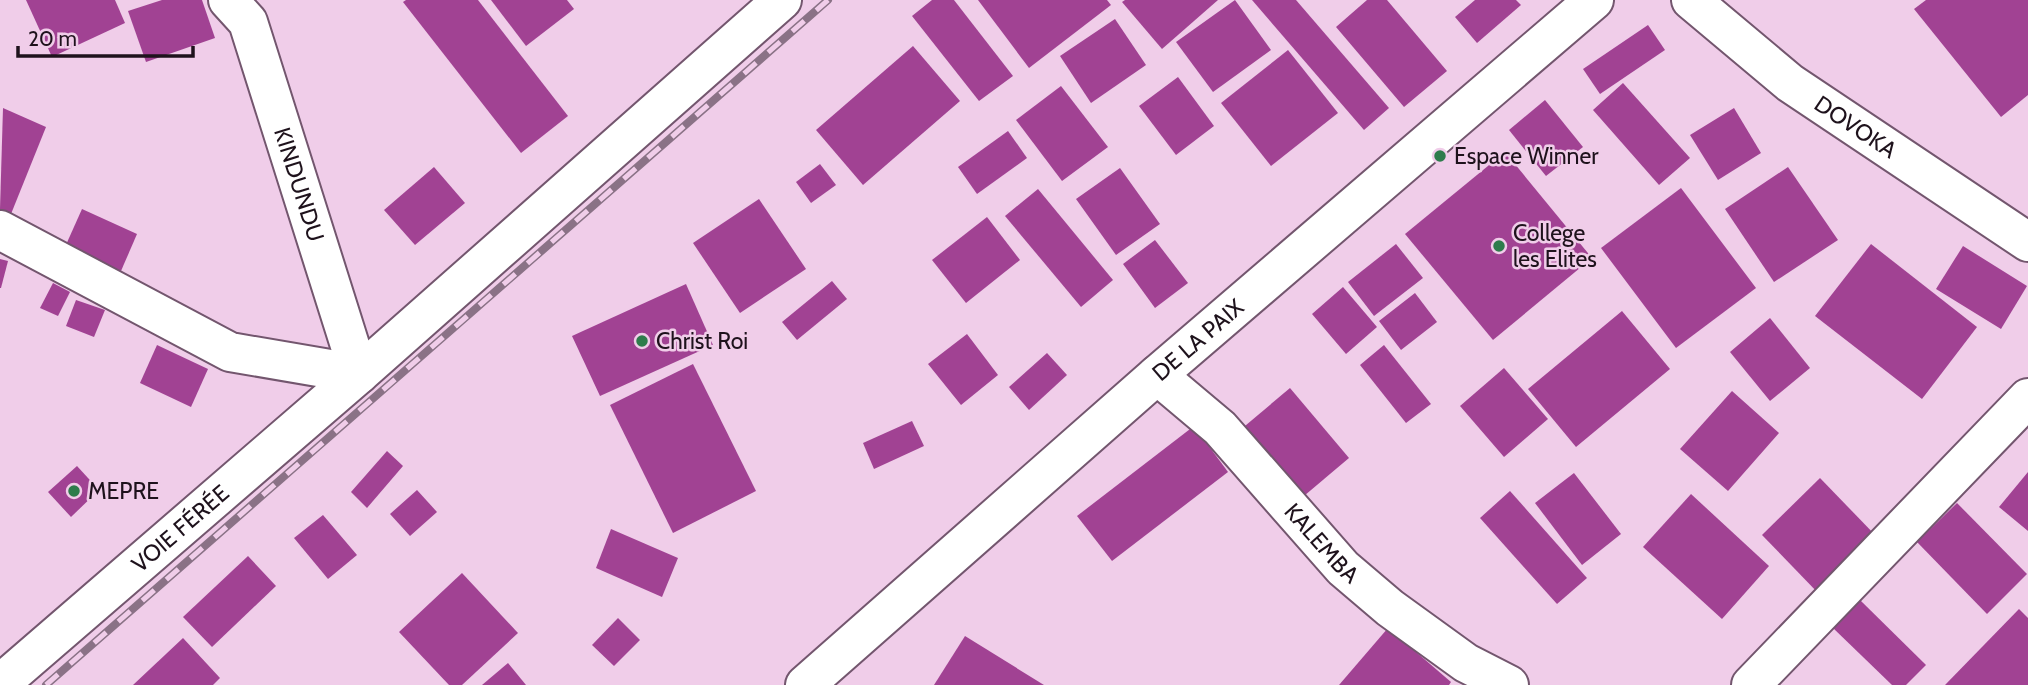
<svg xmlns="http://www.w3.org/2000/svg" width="2028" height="685" font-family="Cabin,sans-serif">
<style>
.building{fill:#a14293}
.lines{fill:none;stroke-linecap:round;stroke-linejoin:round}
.minor-casing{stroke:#73566e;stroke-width:42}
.minor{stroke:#fff;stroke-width:38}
.rail-casing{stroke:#8a7286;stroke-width:8}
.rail{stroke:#f0cde9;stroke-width:5;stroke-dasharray:16;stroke-linecap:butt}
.poi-dot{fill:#2e7c4c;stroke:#f0cde9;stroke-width:2.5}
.labels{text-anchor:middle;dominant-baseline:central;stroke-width:5;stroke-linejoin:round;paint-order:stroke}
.street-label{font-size:23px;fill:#1e121c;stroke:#f0cde9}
.poi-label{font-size:23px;fill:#1e121c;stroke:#f0cde9;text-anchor:start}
</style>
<rect width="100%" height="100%" fill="#f0cde9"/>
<g class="building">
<path d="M 26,0 L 115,0 L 125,23 L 52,57 Z"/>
<path d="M 162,0 L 202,0 L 215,38 L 146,62 L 128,11 Z"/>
<path d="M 406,0 L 478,0 L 568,116 L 521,153 L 403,2 Z"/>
<path d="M 491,0 L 567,0 L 574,9 L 526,46 Z"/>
<path d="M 932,0 L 954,0 L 1013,76 L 979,101 L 912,16 Z"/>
<path d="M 978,0 L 1107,0 L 1111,5 L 1029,68 Z"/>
<path d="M 1125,0 L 1218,0 L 1162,49 L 1122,2 Z"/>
<path d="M 1235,0 L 1271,50 L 1213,92 L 1176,42 Z"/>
<path d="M 1252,0 L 1296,0 L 1389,108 L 1364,130 Z"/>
<path d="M 1367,0 L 1387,0 L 1447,71 L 1404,107 L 1336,27 Z"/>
<path d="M 1475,0 L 1516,0 L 1521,5 L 1477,43 L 1455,17 Z"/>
<path d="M 1926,0 L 2028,0 L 2028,95 L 2001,117 L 1914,9 Z"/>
<path d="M 1115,19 L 1146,65 L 1091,103 L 1060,56 Z"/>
<path d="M 1648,25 L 1665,50 L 1600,94 L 1583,69 Z"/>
<path d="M 913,46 L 960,101 L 863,185 L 816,130 Z"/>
<path d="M 1288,50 L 1338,113 L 1271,166 L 1221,103 Z"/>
<path d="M 1178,77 L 1214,126 L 1176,155 L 1139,106 Z"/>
<path d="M 1623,83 L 1690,158 L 1659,185 L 1593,110 Z"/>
<path d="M 1061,86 L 1108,147 L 1062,181 L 1016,120 Z"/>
<path d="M 1545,100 L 1583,147 L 1546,176 L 1509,130 Z"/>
<path d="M 3,108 L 46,127 L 11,214 L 0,209 Z"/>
<path d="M 1734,108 L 1761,153 L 1718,180 L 1690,135 Z"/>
<path d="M 1008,131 L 1027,158 L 977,194 L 958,167 Z"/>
<path d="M 1505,152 L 1592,258 L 1493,340 L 1405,234 Z"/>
<path d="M 820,164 L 836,185 L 811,203 L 796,182 Z"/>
<path d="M 434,167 L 465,203 L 415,245 L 384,210 Z"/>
<path d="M 1788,167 L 1838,240 L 1774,282 L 1725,209 Z"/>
<path d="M 1120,168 L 1160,224 L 1116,255 L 1076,199 Z"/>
<path d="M 1681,188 L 1756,288 L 1676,348 L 1601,248 Z"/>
<path d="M 1038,189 L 1113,280 L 1081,307 L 1005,216 Z"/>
<path d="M 759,199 L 806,269 L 740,313 L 693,243 Z"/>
<path d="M 82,209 L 137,234 L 121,271 L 65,247 Z"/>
<path d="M 987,217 L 1020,260 L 966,303 L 932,260 Z"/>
<path d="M 1155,240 L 1188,283 L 1155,308 L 1123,264 Z"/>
<path d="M 1396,244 L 1423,278 L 1374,316 L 1348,282 Z"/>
<path d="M 1871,244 L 1977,327 L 1922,399 L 1815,316 Z"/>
<path d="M 1963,246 L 2027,286 L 2001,329 L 1936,289 Z"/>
<path d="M 0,259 L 8,261 L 1,288 L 0,288 Z"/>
<path d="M 832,281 L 847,299 L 797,340 L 782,322 Z"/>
<path d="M 53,283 L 70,292 L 58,316 L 40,308 Z"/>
<path d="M 686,284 L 713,345 L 600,396 L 572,336 Z"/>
<path d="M 1343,287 L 1377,327 L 1346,354 L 1312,314 Z"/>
<path d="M 1415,293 L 1437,322 L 1401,350 L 1379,321 Z"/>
<path d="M 76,300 L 105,310 L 94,337 L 66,326 Z"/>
<path d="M 1622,311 L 1670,369 L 1576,447 L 1528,389 Z"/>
<path d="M 1770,318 L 1810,368 L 1770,401 L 1730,352 Z"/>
<path d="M 967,334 L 998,375 L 961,405 L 928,364 Z"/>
<path d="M 157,345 L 208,369 L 191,407 L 140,383 Z"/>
<path d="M 1384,345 L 1431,404 L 1406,423 L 1360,365 Z"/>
<path d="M 1047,353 L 1067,375 L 1029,410 L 1009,387 Z"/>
<path d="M 693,364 L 756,491 L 673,533 L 610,405 Z"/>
<path d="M 1504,368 L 1548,419 L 1504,457 L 1460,406 Z"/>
<path d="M 1290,388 L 1349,458 L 1298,501 L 1239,431 Z"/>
<path d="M 1732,391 L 1779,433 L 1728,491 L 1680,449 Z"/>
<path d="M 912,421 L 924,446 L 874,469 L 863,443 Z"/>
<path d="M 1194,426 L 1228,472 L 1112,561 L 1077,516 Z"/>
<path d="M 387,451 L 403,466 L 367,508 L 351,492 Z"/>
<path d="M 77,466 L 99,490 L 71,517 L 48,492 Z"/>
<path d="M 2028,472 L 2028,531 L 1999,507 Z"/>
<path d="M 1574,473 L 1621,534 L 1582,565 L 1535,503 Z"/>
<path d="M 1820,478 L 1878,538 L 1820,595 L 1762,535 Z"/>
<path d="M 417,490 L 437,512 L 410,536 L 390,514 Z"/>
<path d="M 1510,491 L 1587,578 L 1557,604 L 1480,518 Z"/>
<path d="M 1691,494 L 1769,566 L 1722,619 L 1643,547 Z"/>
<path d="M 1957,503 L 2027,574 L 1987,614 L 1917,542 Z"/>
<path d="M 323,515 L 357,555 L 328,579 L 294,538 Z"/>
<path d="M 611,529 L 678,558 L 662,597 L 596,568 Z"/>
<path d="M 248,556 L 276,586 L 212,647 L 183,617 Z"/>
<path d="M 462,573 L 518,633 L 462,685 L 449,685 L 399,632 Z"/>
<path d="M 1860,600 L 1926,665 L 1906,685 L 1892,685 L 1833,628 Z"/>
<path d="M 2019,609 L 2028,618 L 2028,685 L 1945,685 Z"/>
<path d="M 618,618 L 640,640 L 614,666 L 592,645 Z"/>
<path d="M 1388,628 L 1451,682 L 1449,685 L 1339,685 Z"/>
<path d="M 965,636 L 1044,685 L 934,685 Z"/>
<path d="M 183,638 L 220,678 L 213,685 L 133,685 Z"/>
<path d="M 508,663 L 526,685 L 482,685 Z"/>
</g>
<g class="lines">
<g class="minor-casing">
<g id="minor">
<path id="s1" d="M 228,0 L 248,22 L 359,374"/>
<path id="s2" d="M 1691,0 L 1790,83 L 2028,242"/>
<path d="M 0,230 L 230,352 L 359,374"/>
<path id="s3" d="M 1157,375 L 1220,428 L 1343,568 L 1390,608 L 1466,663 L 1509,685"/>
<path id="s4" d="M 0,684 L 359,374 L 782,0"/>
<path id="s5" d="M 805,685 L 1157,375 L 1594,0"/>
<path d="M 1751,685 L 2028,398"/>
</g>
</g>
<use href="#minor" class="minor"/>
<g class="rail-casing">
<path id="rail" d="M 46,685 L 828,0"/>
</g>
<use href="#rail" class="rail"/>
</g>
<g class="poi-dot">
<circle cx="1440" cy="156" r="7"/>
<circle cx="1499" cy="246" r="7"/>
<circle cx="642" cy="341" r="7"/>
<circle cx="74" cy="491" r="7"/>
</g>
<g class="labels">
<g class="street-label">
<text stroke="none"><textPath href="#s2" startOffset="208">DOVOKA</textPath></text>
<text stroke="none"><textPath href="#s1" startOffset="200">KINDUNDU</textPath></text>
<text stroke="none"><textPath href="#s5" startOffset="523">DE LA PAIX</textPath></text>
<text stroke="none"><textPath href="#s4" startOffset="238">VOIE FÉRÉE</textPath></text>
<text stroke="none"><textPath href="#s3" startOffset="236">KALEMBA</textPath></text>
</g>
<g class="poi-label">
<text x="1454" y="156">Espace Winner</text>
<text x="1513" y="233">College<tspan x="1513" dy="26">les Elites</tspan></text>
<text x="656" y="341">Christ Roi</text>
<text x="88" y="491">MEPRE</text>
</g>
</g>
<path d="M18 46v10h175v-10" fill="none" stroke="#1e121c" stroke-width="3.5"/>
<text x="28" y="46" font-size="21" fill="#1e121c" stroke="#f0cde9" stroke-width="5" paint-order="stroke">20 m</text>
</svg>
